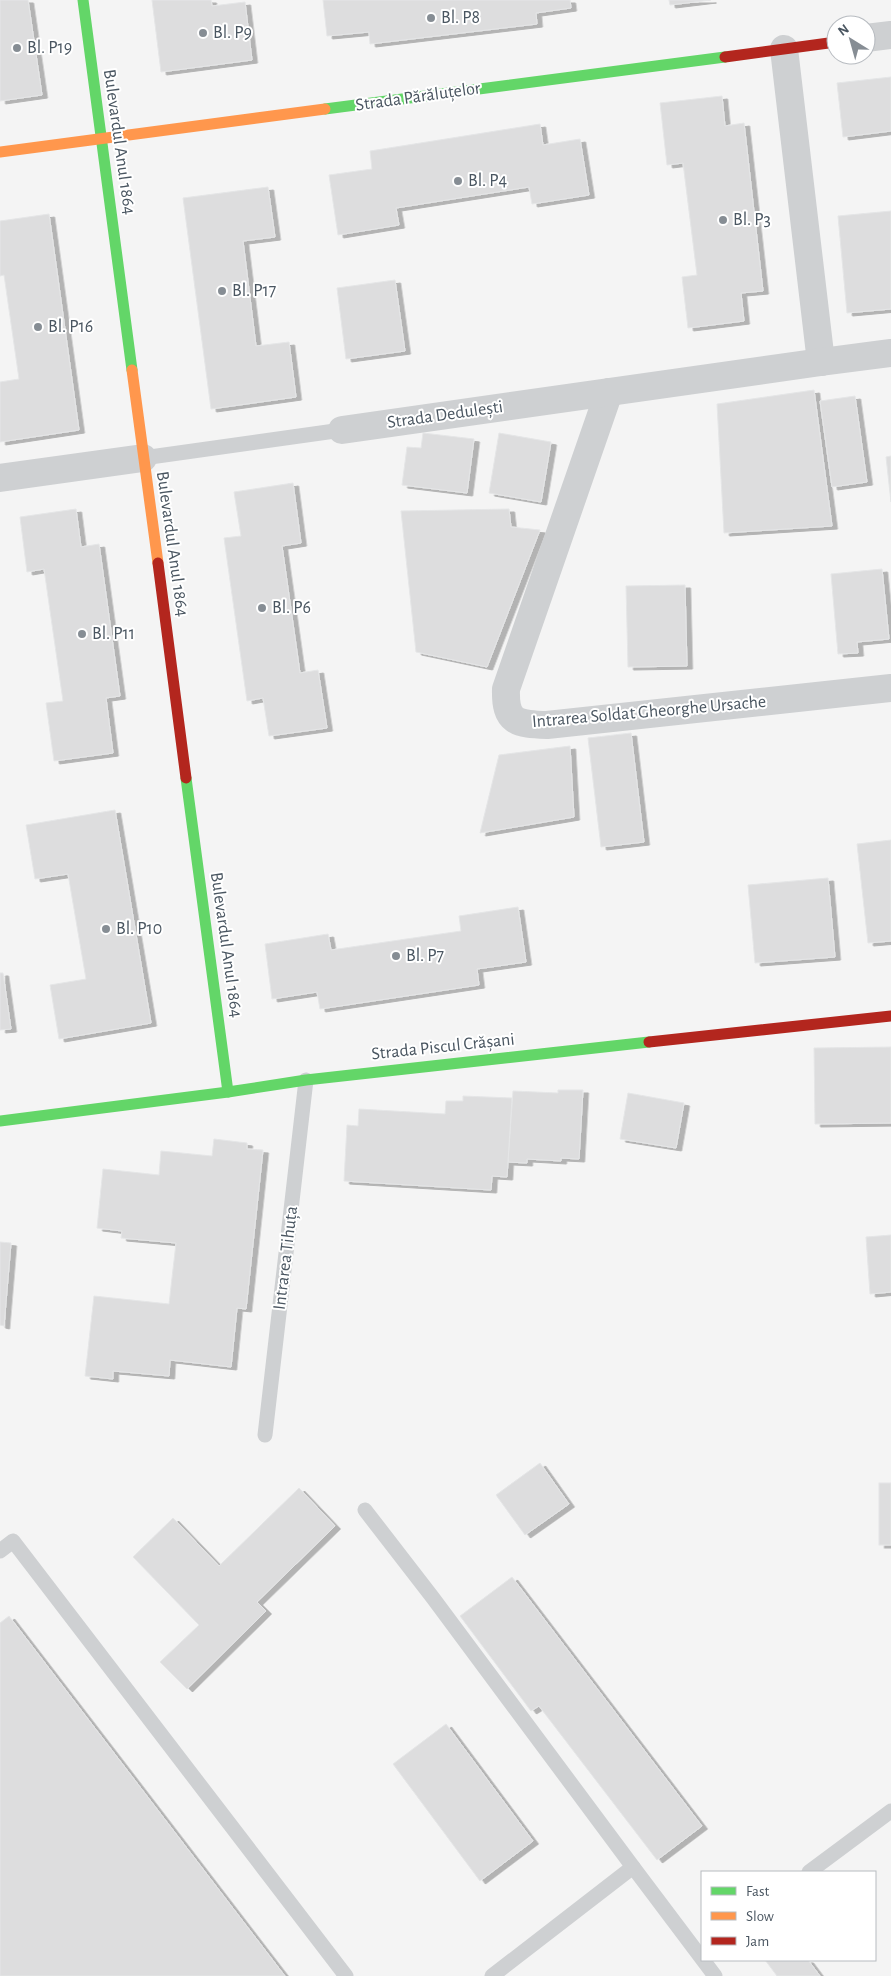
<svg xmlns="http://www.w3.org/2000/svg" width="891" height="1976" font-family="'Alegreya Sans',sans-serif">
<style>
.building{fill:#ddddde;stroke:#e5e6e7;filter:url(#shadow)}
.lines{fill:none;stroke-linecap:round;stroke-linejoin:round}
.lane{stroke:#ced0d2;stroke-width:15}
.street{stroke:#ced0d2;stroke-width:28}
.fast{stroke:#63d668;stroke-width:11}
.slow{stroke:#ff974d;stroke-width:11}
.jam{stroke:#b3261e;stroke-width:11}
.poi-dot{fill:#868d94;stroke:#fff;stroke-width:2}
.labels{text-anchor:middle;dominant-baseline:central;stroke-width:4;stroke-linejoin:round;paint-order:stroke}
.poi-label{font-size:18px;fill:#4a5661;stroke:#fff;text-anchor:start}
.street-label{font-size:18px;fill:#4a5661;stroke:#fff}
</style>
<defs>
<filter id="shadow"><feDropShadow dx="5.5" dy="3" stdDeviation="0" flood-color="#0004"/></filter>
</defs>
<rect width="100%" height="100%" fill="#f4f4f4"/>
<g class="building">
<path d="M 0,0 L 28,0 L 42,95 L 0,101 Z"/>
<path d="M 152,0 L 211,0 L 212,6 L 245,2 L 252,60 L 161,72 Z"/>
<path d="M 323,0 L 570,0 L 571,8 L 536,13 L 537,24 L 370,44 L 369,32 L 327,36 Z"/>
<path d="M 669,0 L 711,0 L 670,5 Z"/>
<path d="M 891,77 L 891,131 L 843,137 L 837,83 Z"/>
<path d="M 722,96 L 725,126 L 744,123 L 763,291 L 741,293 L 744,321 L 688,328 L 682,277 L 697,275 L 683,163 L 667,165 L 660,103 Z"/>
<path d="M 540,124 L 543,145 L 580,139 L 589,195 L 532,204 L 529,187 L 396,208 L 399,225 L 338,235 L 329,175 L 372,169 L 370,151 Z"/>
<path d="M 268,187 L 275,237 L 243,241 L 256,346 L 289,342 L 296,397 L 211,409 L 183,198 Z"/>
<path d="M 891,211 L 891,309 L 847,313 L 838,216 Z"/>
<path d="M 49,214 L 79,430 L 0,442 L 0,382 L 19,379 L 4,275 L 0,276 L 0,221 Z"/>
<path d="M 395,280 L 405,351 L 346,359 L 337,288 Z"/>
<path d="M 814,390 L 832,526 L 724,533 L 717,404 Z"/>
<path d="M 855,396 L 867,482 L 832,487 L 820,401 Z"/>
<path d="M 423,433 L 474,439 L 467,493 L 402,485 L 407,447 L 421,448 Z"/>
<path d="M 499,433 L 551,442 L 541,502 L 489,493 Z"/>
<path d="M 891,456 L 891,502 L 886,457 Z"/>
<path d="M 293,483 L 301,543 L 282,546 L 300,673 L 318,670 L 327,728 L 269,736 L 263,698 L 247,701 L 224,538 L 241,536 L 234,492 Z"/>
<path d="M 76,509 L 81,547 L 99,544 L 120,696 L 106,698 L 113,753 L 54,761 L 46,703 L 63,701 L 44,569 L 27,572 L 20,517 Z"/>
<path d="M 509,509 L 511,527 L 540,530 L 487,667 L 416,652 L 401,511 Z"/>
<path d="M 882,569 L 889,639 L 857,642 L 858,653 L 838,654 L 831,574 Z"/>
<path d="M 685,585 L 687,666 L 628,667 L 626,586 Z"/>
<path d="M 631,733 L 644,842 L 601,847 L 588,738 Z"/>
<path d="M 570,746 L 574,817 L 480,833 L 499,755 Z"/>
<path d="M 115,810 L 151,1023 L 59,1039 L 50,985 L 86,979 L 68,874 L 35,879 L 26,825 Z"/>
<path d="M 891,840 L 891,941 L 868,943 L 857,844 Z"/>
<path d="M 828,878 L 835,957 L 755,963 L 748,885 Z"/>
<path d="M 518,907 L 526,962 L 477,969 L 479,985 L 320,1009 L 317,992 L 272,999 L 265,944 L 328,934 L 331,950 L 461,931 L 459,916 Z"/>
<path d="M 0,973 L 3,973 L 11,1029 L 0,1030 Z"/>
<path d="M 891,1047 L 891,1123 L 815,1124 L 814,1048 Z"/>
<path d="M 558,1090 L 583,1090 L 579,1159 L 561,1158 L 561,1161 L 527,1159 L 527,1163 L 508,1162 L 513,1091 L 558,1093 Z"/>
<path d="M 628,1093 L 684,1103 L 676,1148 L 620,1139 Z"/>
<path d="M 463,1096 L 512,1098 L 507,1177 L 492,1176 L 491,1190 L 344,1181 L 347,1125 L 358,1126 L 359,1109 L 445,1114 L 446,1101 L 463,1101 Z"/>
<path d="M 214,1139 L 247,1143 L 247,1149 L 263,1150 L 246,1309 L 237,1308 L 231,1367 L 170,1360 L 169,1376 L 113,1371 L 113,1379 L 85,1376 L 94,1296 L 169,1304 L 176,1243 L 121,1238 L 122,1231 L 97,1228 L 103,1169 L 159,1175 L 161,1151 L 212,1156 Z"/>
<path d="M 891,1235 L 891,1292 L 870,1294 L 866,1237 Z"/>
<path d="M 0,1242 L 11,1243 L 4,1326 L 0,1325 Z"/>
<path d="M 540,1463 L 569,1504 L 525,1535 L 496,1495 Z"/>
<rect x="879" y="1483" width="12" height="62"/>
<path d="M 299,1488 L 335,1526 L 257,1602 L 266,1611 L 187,1689 L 160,1662 L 199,1625 L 133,1557 L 173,1518 L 219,1566 Z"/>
<path d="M 512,1577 L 702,1826 L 657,1860 L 539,1706 L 531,1711 L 460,1616 Z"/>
<path d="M 9,1616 L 285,1976 L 0,1976 L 0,1623 Z"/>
<path d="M 446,1724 L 533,1841 L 480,1881 L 393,1764 Z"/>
<path d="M 765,1960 L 808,1960 L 820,1976 L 777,1976 Z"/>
</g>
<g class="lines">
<g class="lane">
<path d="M 143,458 L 342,430"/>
<path d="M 265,1435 L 306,1080"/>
<path d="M 365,1510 L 433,1598 L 633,1867"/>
<path d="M 0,1551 L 13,1541 L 346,1976"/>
<path d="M 809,1872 L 891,1811"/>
<path d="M 492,1976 L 633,1867 L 715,1976"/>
</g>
<g class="street">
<path d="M 866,38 L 891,35"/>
<path d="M 784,49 L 821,362"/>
<path d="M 609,392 L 506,689 C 505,723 517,724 547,725 L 891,688"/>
<path d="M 342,430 L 821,362 L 891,353"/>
<path d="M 0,478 L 143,458"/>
</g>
<g class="fast">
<path d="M 83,0 L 132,370"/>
<path d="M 325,109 L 725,57"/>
<path d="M 186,778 L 228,1092"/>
<path d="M 0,1121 L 228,1092 L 306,1080 L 649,1042"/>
</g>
<g class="slow">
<path d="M 0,152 L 325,109"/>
<path d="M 132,370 L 158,563"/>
</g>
<g class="jam">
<path d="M 725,57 L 836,42"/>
<path d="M 158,563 L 186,778"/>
<path d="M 649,1042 L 891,1016"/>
</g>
</g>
<g class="poi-dot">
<circle cx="431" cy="18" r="5"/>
<circle cx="203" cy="33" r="5"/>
<circle cx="17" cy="48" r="5"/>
<circle cx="458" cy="181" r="5"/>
<circle cx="723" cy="220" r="5"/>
<circle cx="222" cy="291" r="5"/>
<circle cx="38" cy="327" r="5"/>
<circle cx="262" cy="608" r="5"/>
<circle cx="82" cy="634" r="5"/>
<circle cx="106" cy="929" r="5"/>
<circle cx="396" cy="956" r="5"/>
</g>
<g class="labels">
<g class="poi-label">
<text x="441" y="18">Bl. P8</text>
<text x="213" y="33">Bl. P9</text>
<text x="27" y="48">Bl. P19</text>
<text x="468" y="181">Bl. P4</text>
<text x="733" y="220">Bl. P3</text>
<text x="232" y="291">Bl. P17</text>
<text x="48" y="327">Bl. P16</text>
<text x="272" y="608">Bl. P6</text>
<text x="92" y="634">Bl. P11</text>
<text x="116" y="929">Bl. P10</text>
<text x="406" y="956">Bl. P7</text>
</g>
<g class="street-label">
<text transform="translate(418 97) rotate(-8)">Strada Părăluțelor</text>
<text transform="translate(119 142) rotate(82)">Bulevardul Anul 1864</text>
<text transform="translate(445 415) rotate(-8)">Strada Dedulești</text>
<text transform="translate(172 544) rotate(82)">Bulevardul Anul 1864</text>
<text transform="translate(649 712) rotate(-5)">Intrarea Soldat Gheorghe Ursache</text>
<text transform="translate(226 945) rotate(82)">Bulevardul Anul 1864</text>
<text transform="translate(443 1047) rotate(-6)">Strada Piscul Crășani</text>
<text transform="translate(286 1258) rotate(-83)">Intrarea Tihuța</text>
</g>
</g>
<rect x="701" y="1871" width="175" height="90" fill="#ffffff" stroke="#b7bbc0"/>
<rect x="711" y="1887" width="25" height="8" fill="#63d668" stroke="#b7bbc0"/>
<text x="746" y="1896" font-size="15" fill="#4a5661">Fast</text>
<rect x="711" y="1912" width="25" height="8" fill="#ff974d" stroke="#b7bbc0"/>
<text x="746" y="1921" font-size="15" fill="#4a5661">Slow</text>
<rect x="711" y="1937" width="25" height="8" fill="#b3261e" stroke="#b7bbc0"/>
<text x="746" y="1946" font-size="15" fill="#4a5661">Jam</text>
<g transform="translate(851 40) rotate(323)"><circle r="24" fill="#ffffff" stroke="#b7bbc0"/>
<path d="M0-4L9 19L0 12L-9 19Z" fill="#868d94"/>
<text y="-8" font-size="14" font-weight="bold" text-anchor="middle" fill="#4a5661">N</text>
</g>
</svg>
